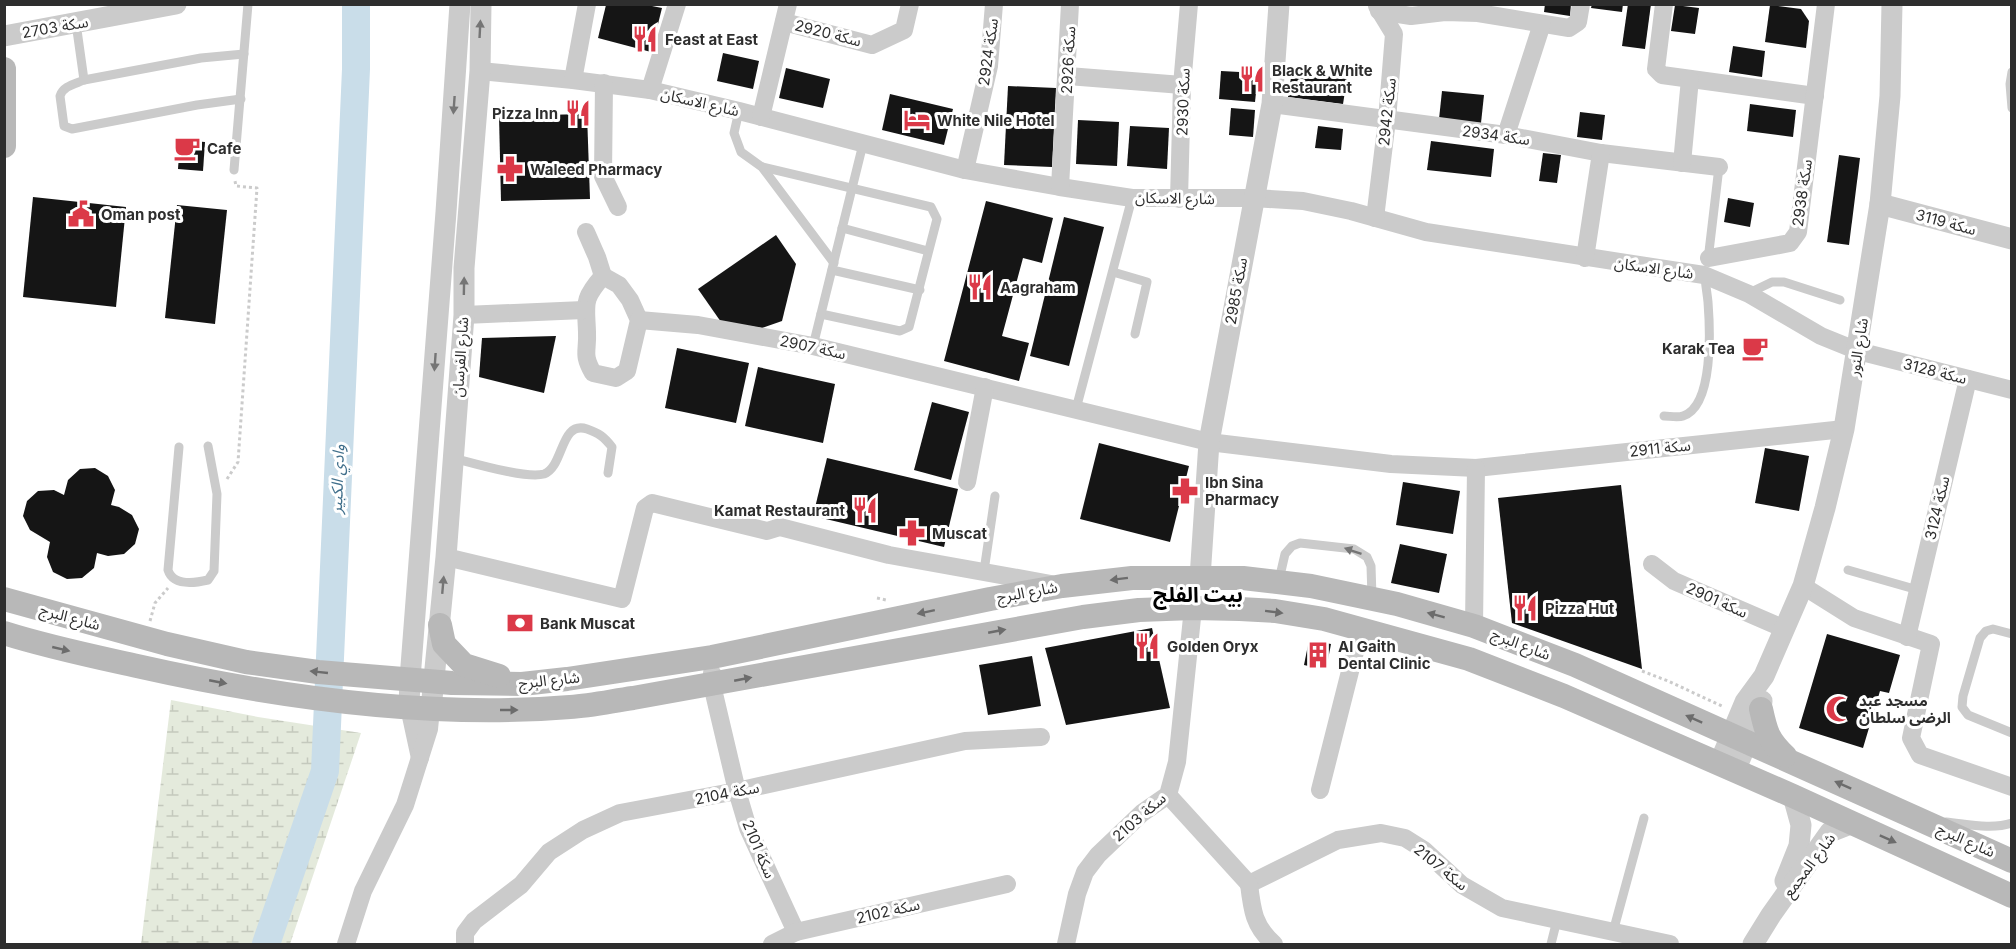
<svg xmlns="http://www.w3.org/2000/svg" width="2016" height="949" font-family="Inter,'Noto Sans Arabic',sans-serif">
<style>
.wetland{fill:url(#wetland-marsh)}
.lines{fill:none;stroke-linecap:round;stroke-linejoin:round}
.river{stroke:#c9dde9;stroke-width:28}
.building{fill:#151515}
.path{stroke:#cbcbcb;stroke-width:3;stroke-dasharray:3 3;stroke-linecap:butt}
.service{stroke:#cbcbcb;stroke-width:9}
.minor{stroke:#cbcbcb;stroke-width:18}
.tertiary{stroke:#cbcbcb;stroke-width:21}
.secondary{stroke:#b8b8b8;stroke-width:24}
.oneway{fill:#757575}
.oneway2{fill:#6c6c6c}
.labels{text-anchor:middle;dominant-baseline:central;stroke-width:6;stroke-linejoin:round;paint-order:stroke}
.street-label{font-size:15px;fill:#2e2e2e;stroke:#fff}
.poi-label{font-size:15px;font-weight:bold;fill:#2e2e2e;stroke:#fff;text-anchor:start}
.water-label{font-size:16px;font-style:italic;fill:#406f8b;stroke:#fff}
.district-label{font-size:21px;font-weight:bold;fill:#000;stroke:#fff}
</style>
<defs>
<pattern id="wetland-marsh" width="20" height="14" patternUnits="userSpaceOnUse" patternTransform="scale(1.5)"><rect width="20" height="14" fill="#e4eadc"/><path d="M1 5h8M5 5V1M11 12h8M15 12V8" fill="none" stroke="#c4c9bd"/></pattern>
</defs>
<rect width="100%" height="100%" fill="#fff"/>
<path class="wetland" d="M 171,700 L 258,717 L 361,733 L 290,944 L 141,944 Z"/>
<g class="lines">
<path class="river" d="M 266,944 L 325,771 L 356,69 L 356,4"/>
</g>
<g class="building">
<path d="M 1545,4 L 1571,4 L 1570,16 L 1544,12 Z"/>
<path d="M 1592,4 L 1623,4 L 1622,12 L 1591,8 Z"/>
<path d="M 1628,4 L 1651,4 L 1645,49 L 1622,46 Z"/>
<path d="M 606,5 L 647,5 L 662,8 L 651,52 L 598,38 Z"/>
<path d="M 1675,5 L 1699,8 L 1695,34 L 1671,31 Z"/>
<path d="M 1770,5 L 1801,9 L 1809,21 L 1806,48 L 1765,42 Z"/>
<path d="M 1733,46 L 1765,51 L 1762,77 L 1729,72 Z"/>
<path d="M 723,53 L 759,61 L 753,89 L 717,81 Z"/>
<path d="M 786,68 L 830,79 L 823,108 L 779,98 Z"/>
<path d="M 1221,71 L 1258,73 L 1255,102 L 1219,99 Z"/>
<path d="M 1292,71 L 1347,79 L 1343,104 L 1288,97 Z"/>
<path d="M 1008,86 L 1056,88 L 1052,167 L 1004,165 Z"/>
<path d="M 1442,91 L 1484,95 L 1481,123 L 1439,119 Z"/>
<path d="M 890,94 L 953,109 L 944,145 L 882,130 Z"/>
<path d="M 1750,104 L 1796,110 L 1793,137 L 1747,131 Z"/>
<path d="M 1231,108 L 1255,110 L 1253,137 L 1229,135 Z"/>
<path d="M 1580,112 L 1605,115 L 1602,140 L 1577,137 Z"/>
<path d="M 587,114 L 590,199 L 501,201 L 499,116 Z"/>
<path d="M 1078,120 L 1119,122 L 1117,166 L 1076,164 Z"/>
<path d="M 1130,126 L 1169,128 L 1167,169 L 1127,166 Z"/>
<path d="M 1318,126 L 1343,129 L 1341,150 L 1315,148 Z"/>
<path d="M 180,140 L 205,142 L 203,171 L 178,169 Z"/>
<path d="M 1431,141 L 1494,149 L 1491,177 L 1427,170 Z"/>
<path d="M 1543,153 L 1561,155 L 1557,183 L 1539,181 Z"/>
<path d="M 1839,155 L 1860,158 L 1849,245 L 1827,242 Z"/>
<path d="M 33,197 L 126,207 L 116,307 L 23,297 Z"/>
<path d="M 1728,198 L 1754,203 L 1750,227 L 1724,222 Z"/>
<path d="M 986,201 L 1053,218 L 1042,263 L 1023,258 L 1002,336 L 1029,343 L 1019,381 L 944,361 Z"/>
<path d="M 177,205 L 227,210 L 215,324 L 165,318 Z"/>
<path d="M 1064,217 L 1104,227 L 1069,366 L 1030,356 Z"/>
<path d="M 776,235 L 796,264 L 782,321 L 762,328 L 721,322 L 698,289 Z"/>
<path d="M 556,336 L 544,393 L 479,377 L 482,338 Z"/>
<path d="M 677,348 L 749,363 L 736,423 L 665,408 Z"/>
<path d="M 758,367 L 835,384 L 823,443 L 745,426 Z"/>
<path d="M 932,402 L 969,412 L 951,480 L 914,470 Z"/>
<path d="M 1099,443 L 1189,466 L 1170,542 L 1080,519 Z"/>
<path d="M 1765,448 L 1809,456 L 1799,511 L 1755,503 Z"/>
<path d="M 827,458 L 958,489 L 944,547 L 813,516 Z"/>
<path d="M 95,468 L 108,476 L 115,490 L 111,505 L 119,507 L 132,515 L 139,529 L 135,544 L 124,554 L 108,556 L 97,553 L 94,568 L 82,578 L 67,579 L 53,572 L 47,557 L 50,542 L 30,530 L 23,516 L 27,501 L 38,491 L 54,490 L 64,495 L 68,480 L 80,469 Z"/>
<path d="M 1403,482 L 1460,491 L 1453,534 L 1396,525 Z"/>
<path d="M 1621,485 L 1642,669 L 1512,623 L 1498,498 Z"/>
<path d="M 1400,544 L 1447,554 L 1439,593 L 1391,583 Z"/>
<path d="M 1152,628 L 1170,708 L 1066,725 L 1045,648 Z"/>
<path d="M 1827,634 L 1900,655 L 1889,693 L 1880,691 L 1863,748 L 1799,728 Z"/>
<path d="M 1309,640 L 1331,644 L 1326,670 L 1304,665 Z"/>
<path d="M 1032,656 L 1041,706 L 988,715 L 979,665 Z"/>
</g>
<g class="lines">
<g class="path">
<path d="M 227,479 L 238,462 L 257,188 L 236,186 L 235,181"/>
<path d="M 877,598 L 886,600"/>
<path d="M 150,621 L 155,603 L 168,588"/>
<path d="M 1642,671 L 1668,681 L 1724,707"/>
</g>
<g class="service">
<path d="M 76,23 L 84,80"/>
<path d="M 2012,72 L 2010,84 L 2012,108"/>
<path d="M 241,99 L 197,105 L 72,129 L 64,126 L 60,96 C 63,86 75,84 84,80 L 201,58 L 244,54"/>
<path d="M 739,111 L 734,133 L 741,152 L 762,167 L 834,263"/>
<path d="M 762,167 L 931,207 L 937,219 L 909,327 L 900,331 L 821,314"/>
<path d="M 234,170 L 248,4"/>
<path d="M 842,228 L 928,251"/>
<path d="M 1708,260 L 1719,167"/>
<path d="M 832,270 L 920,290"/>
<path d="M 1113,272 L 1147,282 L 1135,334"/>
<path d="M 1749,293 L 1772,282 L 1784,282 L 1840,300"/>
<path d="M 813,346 L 863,144"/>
<path d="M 1076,409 L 1132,198"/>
<path d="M 1664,416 C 1669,416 1678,418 1683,416 C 1714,406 1710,328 1708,302 C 1707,292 1705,283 1705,274"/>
<path d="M 179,447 L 168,570 C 173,586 195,583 208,580 L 214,571 L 217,494 L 208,446"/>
<path d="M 453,458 C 473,463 526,479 544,474 C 564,467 560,420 587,429 C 599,433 604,437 612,447 L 608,473"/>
<path d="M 1848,570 L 1918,590"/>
<path d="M 984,571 L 995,496"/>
<path d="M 1279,580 L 1285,554 L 1292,546 L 1300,543 L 1354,549 L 1367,557 L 1371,566 L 1372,597"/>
<path d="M 2012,634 L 1993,629 L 1986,631 L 1980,638 L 1963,696 L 1962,707 L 1968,715 L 2012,733"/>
<path d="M 1946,822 C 1967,824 1991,830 2012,823"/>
<path d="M 1613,932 L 1644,818"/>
<path d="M 1551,944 L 1557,920"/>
</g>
<g class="minor">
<path d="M 1664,4 L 1656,69 L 1662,75 L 1815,96"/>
<path d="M 1379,11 L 1411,16 L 1445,12 L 1478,13 L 1569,28 L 1578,22 L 1581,4"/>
<path d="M 784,22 L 872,45 L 904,30 L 910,4"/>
<path d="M 480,71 L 573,80 L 650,90 L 739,111 L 965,170 L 1060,187 L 1132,198 L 1253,198 L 1303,201 L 1351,211 L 1426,232 L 1704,275 L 1749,294 L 1821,336 L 1858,351 L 2012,390"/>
<path d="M 1068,76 L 1182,85"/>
<path d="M 573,80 L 587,4"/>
<path d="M 604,83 L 603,176 L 618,207"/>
<path d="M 650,90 L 677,4"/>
<path d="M 1272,104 L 1506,135 L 1601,153 L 1719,167"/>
<path d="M 761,117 L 788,4"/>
<path d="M 1506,135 L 1542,24"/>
<path d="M 1682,163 L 1690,79"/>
<path d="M 965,170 L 989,66 L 994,4"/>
<path d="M 1060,187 L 1070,4"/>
<path d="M 1179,199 L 1182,85 L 1189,4"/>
<path d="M 1375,218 L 1387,120 L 1394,34 L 1377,6"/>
<path d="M 586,232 L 597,257 L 603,276"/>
<path d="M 1585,258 L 1601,153"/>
<path d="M 1709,258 L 1790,243 L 1798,232 L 1826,4"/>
<path d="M 603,276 L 619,285 L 630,300 L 639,320 L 627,371 L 616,378 L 593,373 C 582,353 588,353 587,332 C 586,303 582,300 603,276 Z"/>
<path d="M 464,315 L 584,310"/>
<path d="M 639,320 L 698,325 L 813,346 L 1209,442 L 1391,464 L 1476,468 L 1844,429"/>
<path d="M 967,482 L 985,387"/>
<path d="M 446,557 L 622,599 L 645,508 L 652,503 L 767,531 L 780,527 L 889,555 L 1051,584"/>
<path d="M 1652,564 L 1674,581 L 1785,629"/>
<path d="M 1803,586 L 1854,618 L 1931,644 L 1911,738 L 1920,755 L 2012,787"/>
<path d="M 1474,626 L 1476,468"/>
<path d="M 1907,637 L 1968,379"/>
<path d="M 712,673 L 712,685 L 737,791 L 748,828 L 796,932"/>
<path d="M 409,707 L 420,758"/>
<path d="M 1320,790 L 1361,628"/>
<path d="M 1168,795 L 1249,884"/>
<path d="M 1249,884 L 1338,840 L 1381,833 L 1405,838 L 1424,850 L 1462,885 L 1502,908 L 1670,944"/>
<path d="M 1249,884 C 1252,910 1254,927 1274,944"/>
<path d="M 346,944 L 363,891 L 405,805 L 429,729 L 431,709"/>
<path d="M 465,944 L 465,933 L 474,921 L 521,885 L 549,852 L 583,830 L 620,813 L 737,791 L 965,741 L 1041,737"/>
<path d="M 772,944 L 796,932 L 1007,884"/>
<path d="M 1066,944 L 1077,894 L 1085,872 L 1098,855 L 1142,813 L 1168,795 L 1177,762 L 1193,608"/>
</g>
<g class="tertiary">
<path d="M 4,36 L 176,4"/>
<path d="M 1880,204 L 2012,239"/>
<path d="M 1200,578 L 1209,442 L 1272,104 L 1279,4"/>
<path d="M 409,707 L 410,679 L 446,212 L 460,4"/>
<path d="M 431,709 L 446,557 L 464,315 L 464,268 L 480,71 L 481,4"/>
<path d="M 1719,764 L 1745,702 L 1764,676 L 1803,586 L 1825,508 L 1844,429 L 1880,204 L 1890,96 L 1892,4"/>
<path d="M 1735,771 L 1761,709 L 1762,701"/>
<path d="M 1785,881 L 1799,846 L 1801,825 L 1793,796"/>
<path d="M 1753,944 L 1771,915 L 1830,832 L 1853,823"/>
</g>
<g class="secondary">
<path d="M 4,69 L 4,146"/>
<path d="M 4,599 L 167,644 L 246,662 L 318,672 L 452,683 L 522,684 L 567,679 L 712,657 L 990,599 L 1062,586 L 1132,578 L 1243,578 L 1311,586 L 1397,604 L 1474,626 L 1575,665 L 2012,861"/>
<path d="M 440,625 L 444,644 L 464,665 L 499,676"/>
<path d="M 4,633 C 48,647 92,656 137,666 C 275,697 428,719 570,707 C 591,706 612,701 633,698 L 1083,617 L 1139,610 L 1193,608 L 1240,609 L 1275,611 L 1324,619 L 1469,659 L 1564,696 L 1793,796 L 2012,896"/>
<path d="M 1761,709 C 1766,732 1768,740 1785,756"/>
</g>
</g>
<defs><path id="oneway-solid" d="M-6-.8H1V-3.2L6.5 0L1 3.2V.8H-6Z" transform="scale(1.5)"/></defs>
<g class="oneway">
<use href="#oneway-solid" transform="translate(480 29) rotate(-87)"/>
<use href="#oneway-solid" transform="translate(454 105) rotate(94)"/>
<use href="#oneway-solid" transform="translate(464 286) rotate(-89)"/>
<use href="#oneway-solid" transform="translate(435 362) rotate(94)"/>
<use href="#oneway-solid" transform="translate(1353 551) rotate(-161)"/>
<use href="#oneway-solid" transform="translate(443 585) rotate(-85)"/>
</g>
<g class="oneway2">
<use href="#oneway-solid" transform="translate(1119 579) rotate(173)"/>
<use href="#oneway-solid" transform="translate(926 612) rotate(168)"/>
<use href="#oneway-solid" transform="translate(1274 612) rotate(7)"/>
<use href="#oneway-solid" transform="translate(1436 615) rotate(-165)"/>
<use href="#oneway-solid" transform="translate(997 631) rotate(-11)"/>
<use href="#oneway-solid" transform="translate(61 649) rotate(13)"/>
<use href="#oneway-solid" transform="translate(319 672) rotate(-174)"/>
<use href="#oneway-solid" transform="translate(743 679) rotate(-11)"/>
<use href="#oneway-solid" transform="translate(218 682) rotate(11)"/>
<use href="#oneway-solid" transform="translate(509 710)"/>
<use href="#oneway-solid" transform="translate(1694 719) rotate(-156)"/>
<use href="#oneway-solid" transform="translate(1843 785) rotate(-156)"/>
<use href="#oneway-solid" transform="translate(1888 839) rotate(24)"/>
</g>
<defs>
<g id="restaurant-bare" transform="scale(2.07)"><path d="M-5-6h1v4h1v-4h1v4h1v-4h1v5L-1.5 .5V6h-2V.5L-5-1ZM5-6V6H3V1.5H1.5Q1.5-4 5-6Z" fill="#db3948" stroke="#fff" stroke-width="2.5" paint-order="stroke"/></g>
<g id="hotel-bare" transform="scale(2.07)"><path d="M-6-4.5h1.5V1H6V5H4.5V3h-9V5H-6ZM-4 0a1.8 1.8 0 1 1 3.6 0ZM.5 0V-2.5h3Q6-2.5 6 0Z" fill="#db3948" stroke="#fff" stroke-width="2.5" paint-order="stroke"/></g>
<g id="cafe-bare" transform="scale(2.07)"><path d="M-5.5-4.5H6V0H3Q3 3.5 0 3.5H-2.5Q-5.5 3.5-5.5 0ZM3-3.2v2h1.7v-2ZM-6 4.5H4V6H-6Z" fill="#db3948" stroke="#fff" stroke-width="2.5" paint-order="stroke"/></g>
<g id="pharmacy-bare" transform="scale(2.07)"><path d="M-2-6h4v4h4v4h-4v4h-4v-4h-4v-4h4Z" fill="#db3948" stroke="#fff" stroke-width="2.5" paint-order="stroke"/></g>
<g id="civic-bare" transform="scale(2.07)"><path d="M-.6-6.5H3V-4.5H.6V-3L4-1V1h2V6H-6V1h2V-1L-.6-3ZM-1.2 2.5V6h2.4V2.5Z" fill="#db3948" stroke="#fff" stroke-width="2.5" paint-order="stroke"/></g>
<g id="bank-bare" transform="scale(2.07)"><path d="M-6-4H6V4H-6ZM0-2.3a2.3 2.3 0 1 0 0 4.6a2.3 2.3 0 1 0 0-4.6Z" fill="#db3948" stroke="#fff" stroke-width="2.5" paint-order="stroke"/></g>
<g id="building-bare" transform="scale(2.07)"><path d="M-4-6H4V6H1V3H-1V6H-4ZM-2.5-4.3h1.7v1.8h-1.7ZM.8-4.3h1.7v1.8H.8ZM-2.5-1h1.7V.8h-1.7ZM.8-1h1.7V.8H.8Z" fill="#db3948" stroke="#fff" stroke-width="2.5" paint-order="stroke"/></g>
<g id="mosque-bare" transform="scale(2.07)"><path d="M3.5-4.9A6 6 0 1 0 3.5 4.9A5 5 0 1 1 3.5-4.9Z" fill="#db3948" stroke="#fff" stroke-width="2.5" paint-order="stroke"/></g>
</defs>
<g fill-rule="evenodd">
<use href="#restaurant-bare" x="645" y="39"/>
<use href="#restaurant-bare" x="1252" y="79"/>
<use href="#restaurant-bare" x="578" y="113"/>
<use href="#hotel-bare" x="917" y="120"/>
<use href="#cafe-bare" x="187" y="148"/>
<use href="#pharmacy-bare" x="510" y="169"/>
<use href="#civic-bare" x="81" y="214"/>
<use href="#restaurant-bare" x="980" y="287"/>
<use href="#cafe-bare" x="1755" y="348"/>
<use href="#pharmacy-bare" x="1185" y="491"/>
<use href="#restaurant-bare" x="865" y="510"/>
<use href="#pharmacy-bare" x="912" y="533"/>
<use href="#restaurant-bare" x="1525" y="608"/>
<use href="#bank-bare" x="520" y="623"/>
<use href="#restaurant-bare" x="1147" y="646"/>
<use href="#building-bare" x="1318" y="655"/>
<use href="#mosque-bare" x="1839" y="709"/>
</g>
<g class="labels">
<g class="street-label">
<text transform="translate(55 27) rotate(-10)">سكة 2703</text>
<text transform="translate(828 33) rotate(14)">سكة 2920</text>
<text transform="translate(988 52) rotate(-82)">سكة 2924</text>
<text transform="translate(1068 60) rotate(-87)">سكة 2926</text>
<text transform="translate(700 102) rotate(13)">شارع الاسكان</text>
<text transform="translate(1183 102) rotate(-88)">سكة 2930</text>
<text transform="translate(1387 112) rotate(-84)">سكة 2942</text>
<text transform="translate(1496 135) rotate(8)">سكة 2934</text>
<text transform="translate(1802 193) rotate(-82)">سكة 2938</text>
<text transform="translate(1175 198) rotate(1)">شارع الاسكان</text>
<text transform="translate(1946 222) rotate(15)">سكة 3119</text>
<text transform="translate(1654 268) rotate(8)">شارع الاسكان</text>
<text transform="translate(1236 291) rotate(-80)">سكة 2985</text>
<text transform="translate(813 347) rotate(12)">سكة 2907</text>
<text transform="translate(1858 347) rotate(-81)">شارع النور</text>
<text transform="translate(460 357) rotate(-86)">شارع الفرسان</text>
<text transform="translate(1935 371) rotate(14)">سكة 3128</text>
<text transform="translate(1660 448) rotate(-6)">سكة 2911</text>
<text transform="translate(1937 508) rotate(-77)">سكة 3124</text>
<text transform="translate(1027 592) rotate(-10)">شارع البرج</text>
<text transform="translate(1717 600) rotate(24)">سكة 2901</text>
<text transform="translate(70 617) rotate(15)">شارع البرج</text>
<text transform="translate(1521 644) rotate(21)">شارع البرج</text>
<text transform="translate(549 680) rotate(-6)">شارع البرج</text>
<text transform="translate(727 793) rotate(-11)">سكة 2104</text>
<text transform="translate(1139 817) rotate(-41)">سكة 2103</text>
<text transform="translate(1966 840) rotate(24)">شارع البرج</text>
<text transform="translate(759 849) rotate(67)">سكة 2101</text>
<text transform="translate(1809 865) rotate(-53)">شارع المجمع</text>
<text transform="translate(1441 867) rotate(39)">سكة 2107</text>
<text transform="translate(888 911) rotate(-13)">سكة 2102</text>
</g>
<g class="poi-label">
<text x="665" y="39">Feast at East</text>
<text x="1272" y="70">Black &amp; White<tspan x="1272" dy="17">Restaurant</tspan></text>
<text x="558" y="113" text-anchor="end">Pizza Inn</text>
<text x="937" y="120">White Nile Hotel</text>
<text x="207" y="148">Cafe</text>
<text x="530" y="169">Waleed Pharmacy</text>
<text x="101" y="214">Oman post</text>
<text x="1000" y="287">Aagraham</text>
<text x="1735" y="348" text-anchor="end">Karak Tea</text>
<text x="1205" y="482">Ibn Sina<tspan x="1205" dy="17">Pharmacy</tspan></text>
<text x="845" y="510" text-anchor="end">Kamat Restaurant</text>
<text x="932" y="533">Muscat</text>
<text x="1545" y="608">Pizza Hut</text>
<text x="540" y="623">Bank Muscat</text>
<text x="1167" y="646">Golden Oryx</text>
<text x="1338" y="646">Al Gaith<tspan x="1338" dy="17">Dental Clinic</tspan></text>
<text x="1859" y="700">مسجد عبد<tspan x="1859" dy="17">الرضى سلطان</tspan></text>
</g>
<g class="water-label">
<text transform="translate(337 479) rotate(-88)">وادي الكبير</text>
</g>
<g class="district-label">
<text x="1198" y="594">بيت الفلج</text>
</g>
</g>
<rect width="2016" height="949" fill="none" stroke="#2e2e2e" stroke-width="12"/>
</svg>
